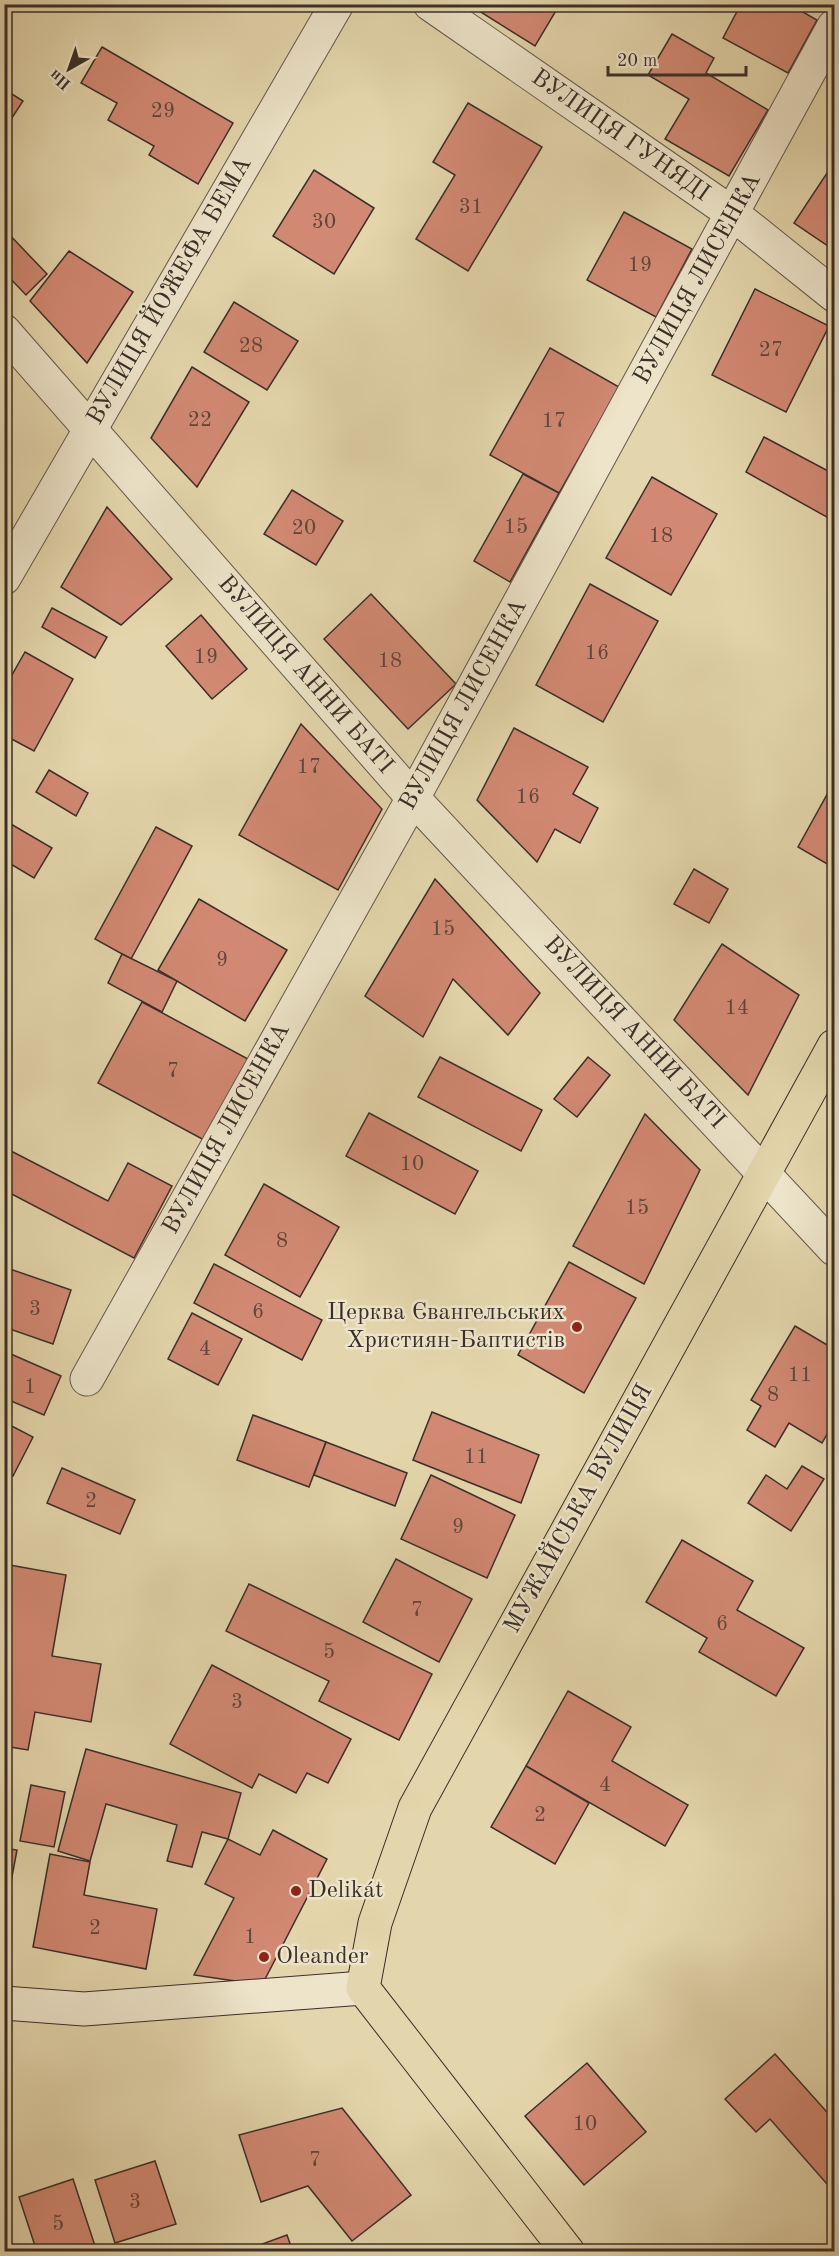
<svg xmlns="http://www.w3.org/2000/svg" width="839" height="2256" font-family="'Old Standard TT',serif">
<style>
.building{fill:#d28973;stroke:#3a2f28;stroke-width:1.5}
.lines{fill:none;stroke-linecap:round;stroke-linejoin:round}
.street-casing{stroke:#645949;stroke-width:35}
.secondary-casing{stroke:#3a2f28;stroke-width:35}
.highway-casing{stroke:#3a2f28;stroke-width:35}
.street{stroke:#ede4c9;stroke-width:33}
.secondary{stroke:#ede4c9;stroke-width:33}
.highway{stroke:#e4d6ac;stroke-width:33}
.poi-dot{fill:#8f2418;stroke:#ede4c9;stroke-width:2}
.labels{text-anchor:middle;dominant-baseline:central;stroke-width:5;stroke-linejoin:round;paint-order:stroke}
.number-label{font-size:21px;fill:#60463b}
.street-label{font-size:24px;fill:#3a2f28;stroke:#ede4c9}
.poi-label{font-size:24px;fill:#3a2f28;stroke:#ede4c9;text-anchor:start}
</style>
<rect width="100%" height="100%" fill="#e4d6ac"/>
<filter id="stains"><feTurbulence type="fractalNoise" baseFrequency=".00333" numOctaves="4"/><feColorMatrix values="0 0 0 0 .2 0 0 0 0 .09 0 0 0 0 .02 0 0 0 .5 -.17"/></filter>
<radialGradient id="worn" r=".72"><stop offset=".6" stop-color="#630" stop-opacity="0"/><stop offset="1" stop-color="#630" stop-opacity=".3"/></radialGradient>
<g class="building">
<path d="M 468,4 L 560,4 L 535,46 Z"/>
<path d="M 741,4 L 789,4 L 817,20 L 788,73 L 723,38 Z"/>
<path d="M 672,34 L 714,58 L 706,73 L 768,110 L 729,176 L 665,139 L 689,99 L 648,75 Z"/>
<path d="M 102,47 L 233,123 L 198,184 L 149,155 L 154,146 L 108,120 L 117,103 L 81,83 Z"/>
<path d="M 4,89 L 23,101 L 8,124 L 4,121 Z"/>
<path d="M 468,103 L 542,147 L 468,271 L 416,239 L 455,175 L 433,162 Z"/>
<path d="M 314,170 L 374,208 L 334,274 L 273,236 Z"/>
<path d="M 827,173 L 834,178 L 834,250 L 794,223 Z"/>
<path d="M 624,212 L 692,249 L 656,317 L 587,280 Z"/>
<path d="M 4,229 L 47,274 L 26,295 L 4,272 Z"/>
<path d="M 69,251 L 133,292 L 87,363 L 30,301 Z"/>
<path d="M 755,289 L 829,326 L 786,412 L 712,375 Z"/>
<path d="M 234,302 L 298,341 L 267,390 L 204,352 Z"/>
<path d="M 550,348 L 619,387 L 559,493 L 490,455 Z"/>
<path d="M 192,367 L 249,402 L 197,487 L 151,438 Z"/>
<path d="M 764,437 L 828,471 L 834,459 L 834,521 L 746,472 Z"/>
<path d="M 523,474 L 559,493 L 510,582 L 474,561 Z"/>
<path d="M 652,477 L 717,514 L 671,595 L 606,558 Z"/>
<path d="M 292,490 L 343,521 L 316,565 L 264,534 Z"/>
<path d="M 107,507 L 172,579 L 121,625 L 61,587 Z"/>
<path d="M 590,584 L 658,621 L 603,722 L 536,685 Z"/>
<path d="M 371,594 L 456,684 L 408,729 L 324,639 Z"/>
<path d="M 52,608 L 107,637 L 95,658 L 42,627 Z"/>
<path d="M 201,615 L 247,669 L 212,699 L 166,646 Z"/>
<path d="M 25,652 L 73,679 L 34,751 L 4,735 L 4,689 Z"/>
<path d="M 301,724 L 382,809 L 338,890 L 239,835 Z"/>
<path d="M 514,728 L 588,767 L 573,794 L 598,808 L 580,843 L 555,829 L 537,862 L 477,800 Z"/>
<path d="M 49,770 L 88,793 L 76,816 L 36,792 Z"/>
<path d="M 834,782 L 834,868 L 798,847 Z"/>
<path d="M 4,820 L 52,848 L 34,878 L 4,860 Z"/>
<path d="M 156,827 L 192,846 L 131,959 L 95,939 Z"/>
<path d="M 694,869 L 728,889 L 709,923 L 674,904 Z"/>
<path d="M 435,879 L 540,993 L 508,1035 L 453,979 L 423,1037 L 365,996 Z"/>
<path d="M 199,899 L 287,950 L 245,1021 L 158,970 Z"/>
<path d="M 722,944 L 799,995 L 748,1095 L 674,1020 Z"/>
<path d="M 122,954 L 177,981 L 162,1012 L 108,983 Z"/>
<path d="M 142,1002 L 248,1059 L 204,1140 L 98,1083 Z"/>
<path d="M 440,1057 L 542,1110 L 521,1151 L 418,1097 Z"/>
<path d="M 588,1057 L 610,1075 L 577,1117 L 554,1099 Z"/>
<path d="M 369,1113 L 478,1171 L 455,1214 L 346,1156 Z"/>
<path d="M 645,1114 L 700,1170 L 644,1284 L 573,1246 Z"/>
<path d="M 11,1151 L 108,1201 L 128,1163 L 172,1186 L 134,1258 L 4,1190 L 4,1163 Z"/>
<path d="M 264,1184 L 339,1227 L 300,1297 L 225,1255 Z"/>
<path d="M 569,1262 L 636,1298 L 584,1393 L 518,1355 Z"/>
<path d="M 214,1264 L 322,1320 L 302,1360 L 194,1303 Z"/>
<path d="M 4,1267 L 71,1290 L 53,1344 L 4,1327 Z"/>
<path d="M 192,1313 L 242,1339 L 218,1385 L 168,1359 Z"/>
<path d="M 795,1326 L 834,1349 L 834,1422 L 822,1443 L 789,1423 L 775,1447 L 747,1430 L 761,1406 L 751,1400 Z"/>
<path d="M 4,1351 L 61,1376 L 44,1415 L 4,1398 Z"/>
<path d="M 432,1412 L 539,1455 L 521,1503 L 413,1460 Z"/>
<path d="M 253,1415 L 326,1442 L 309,1487 L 237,1460 Z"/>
<path d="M 4,1422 L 33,1437 L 13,1476 L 4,1471 Z"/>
<path d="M 326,1442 L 407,1473 L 395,1506 L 314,1475 Z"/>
<path d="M 802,1466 L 824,1479 L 791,1531 L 748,1503 L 766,1475 L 787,1489 Z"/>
<path d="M 62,1468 L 135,1500 L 120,1534 L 47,1503 Z"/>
<path d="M 431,1475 L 515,1515 L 487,1578 L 401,1539 Z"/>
<path d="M 682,1540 L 753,1581 L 737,1610 L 804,1648 L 776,1696 L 699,1652 L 707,1638 L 646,1602 Z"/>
<path d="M 396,1559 L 472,1599 L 439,1662 L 363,1622 Z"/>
<path d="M 4,1564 L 66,1575 L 52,1656 L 101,1664 L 91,1722 L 35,1712 L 28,1750 L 4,1746 Z"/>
<path d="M 249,1584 L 432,1674 L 399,1740 L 319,1701 L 329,1681 L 226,1631 Z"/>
<path d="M 212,1665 L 351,1739 L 328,1783 L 307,1773 L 296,1793 L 259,1774 L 252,1788 L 170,1744 Z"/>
<path d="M 568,1691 L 631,1727 L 612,1761 L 688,1805 L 665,1846 L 526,1766 Z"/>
<path d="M 86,1749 L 241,1793 L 228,1839 L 202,1832 L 192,1867 L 167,1861 L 177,1825 L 106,1804 L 90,1861 L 58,1851 Z"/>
<path d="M 526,1766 L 589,1803 L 555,1864 L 491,1827 Z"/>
<path d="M 31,1785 L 65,1792 L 54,1847 L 20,1841 Z"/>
<path d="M 273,1830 L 327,1859 L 262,1985 L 194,1975 L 234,1898 L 205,1884 L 228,1839 L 260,1855 Z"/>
<path d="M 4,1848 L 17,1850 L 4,1919 Z"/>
<path d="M 50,1854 L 90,1862 L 84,1895 L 157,1909 L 146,1969 L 33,1947 Z"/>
<path d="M 775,2054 L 834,2120 L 834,2192 L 770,2119 L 756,2132 L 725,2099 Z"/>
<path d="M 587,2063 L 646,2132 L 584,2185 L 525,2116 Z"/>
<path d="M 342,2108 L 411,2195 L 352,2241 L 308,2186 L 261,2202 L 239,2135 Z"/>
<path d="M 155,2161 L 176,2224 L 115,2243 L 95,2180 Z"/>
<path d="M 73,2179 L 97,2252 L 37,2252 L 19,2197 Z"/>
<path d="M 287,2235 L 293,2252 L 240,2252 Z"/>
</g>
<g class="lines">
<g class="street-casing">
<g id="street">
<path d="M 430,4 L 733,214 L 834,295"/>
<path d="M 4,331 L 413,798 L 834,1249"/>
<path d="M 4,578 L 337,4"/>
<path d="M 87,1379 L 413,798 L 834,26"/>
</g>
</g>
<g class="secondary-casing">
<path id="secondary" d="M 4,2003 L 84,2009 L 363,1988"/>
</g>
<g class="highway-casing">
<path id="highway" d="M 568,2252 L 363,1988 L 375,1923 L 415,1808 L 834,1046"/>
</g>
<use href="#street" class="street"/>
<use href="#secondary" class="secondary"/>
<use href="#highway" class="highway"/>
</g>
<g class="poi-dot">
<circle cx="577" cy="1327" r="6"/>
<circle cx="296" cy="1891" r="6"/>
<circle cx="264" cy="1957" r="6"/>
</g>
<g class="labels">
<g class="number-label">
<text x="163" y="111">29</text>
<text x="471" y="207">31</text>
<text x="324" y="222">30</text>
<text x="640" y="265">19</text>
<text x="251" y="346">28</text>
<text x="771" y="350">27</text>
<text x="200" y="420">22</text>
<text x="554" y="421">17</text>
<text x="516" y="527">15</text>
<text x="304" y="528">20</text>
<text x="661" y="536">18</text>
<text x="597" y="653">16</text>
<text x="206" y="657">19</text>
<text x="390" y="661">18</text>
<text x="309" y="767">17</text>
<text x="528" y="797">16</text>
<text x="443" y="929">15</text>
<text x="222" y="960">9</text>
<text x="737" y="1008">14</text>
<text x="173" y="1071">7</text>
<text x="412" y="1164">10</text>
<text x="637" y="1208">15</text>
<text x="282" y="1241">8</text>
<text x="35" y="1309">3</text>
<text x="258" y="1312">6</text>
<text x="205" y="1349">4</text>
<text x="800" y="1375">11</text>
<text x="30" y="1387">1</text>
<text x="773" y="1395">8</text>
<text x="476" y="1457">11</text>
<text x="91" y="1501">2</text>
<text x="458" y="1527">9</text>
<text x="417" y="1610">7</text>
<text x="722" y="1624">6</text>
<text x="329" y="1652">5</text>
<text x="237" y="1702">3</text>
<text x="605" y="1785">4</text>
<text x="540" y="1815">2</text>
<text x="95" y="1928">2</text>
<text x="250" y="1937">1</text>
<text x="585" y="2124">10</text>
<text x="315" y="2160">7</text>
<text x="135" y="2202">3</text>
<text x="58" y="2224">5</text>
</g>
<g class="street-label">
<text transform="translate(620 136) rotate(35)">ВУЛИЦЯ ГУНЯДІ</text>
<text transform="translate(698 279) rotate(-61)">ВУЛИЦЯ ЛИСЕНКА</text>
<text transform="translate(170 291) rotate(-60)">ВУЛИЦЯ ЙОЖЕФА БЕМА</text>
<text transform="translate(305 675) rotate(49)">ВУЛИЦЯ АННИ БАТІ</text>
<text transform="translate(464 705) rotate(-61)">ВУЛИЦЯ ЛИСЕНКА</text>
<text transform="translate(634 1033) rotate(47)">ВУЛИЦЯ АННИ БАТІ</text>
<text transform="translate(227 1129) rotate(-61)">ВУЛИЦЯ ЛИСЕНКА</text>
<text transform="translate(579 1509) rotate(-61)">МУЖАЙСЬКА ВУЛИЦЯ</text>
</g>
<g class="poi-label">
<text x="565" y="1313" text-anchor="end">Церква Євангельських<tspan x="565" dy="28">Християн-Баптистів</tspan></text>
<text x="308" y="1891">Delikát</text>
<text x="276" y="1957">Oleander</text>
</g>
</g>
<rect width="839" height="2256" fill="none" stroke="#e4d6ac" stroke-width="24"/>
<rect x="6" y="6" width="827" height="2244" fill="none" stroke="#3a2f28" stroke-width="3"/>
<rect x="12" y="12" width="815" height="2232" fill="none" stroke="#3a2f28" stroke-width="1.5"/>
<g transform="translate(69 69) rotate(220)" stroke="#ede4c9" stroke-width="4.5" paint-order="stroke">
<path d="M0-4.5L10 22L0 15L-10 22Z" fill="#3a2f28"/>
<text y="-9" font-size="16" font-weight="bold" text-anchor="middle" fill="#3a2f28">Пн</text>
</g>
<path d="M608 66v9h138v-9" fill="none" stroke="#3a2f28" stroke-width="3"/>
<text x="617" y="66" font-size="18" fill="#3a2f28" stroke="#ede4c9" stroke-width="4.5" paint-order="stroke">20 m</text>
<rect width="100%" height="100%" filter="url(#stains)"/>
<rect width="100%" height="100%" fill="url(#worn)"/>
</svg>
